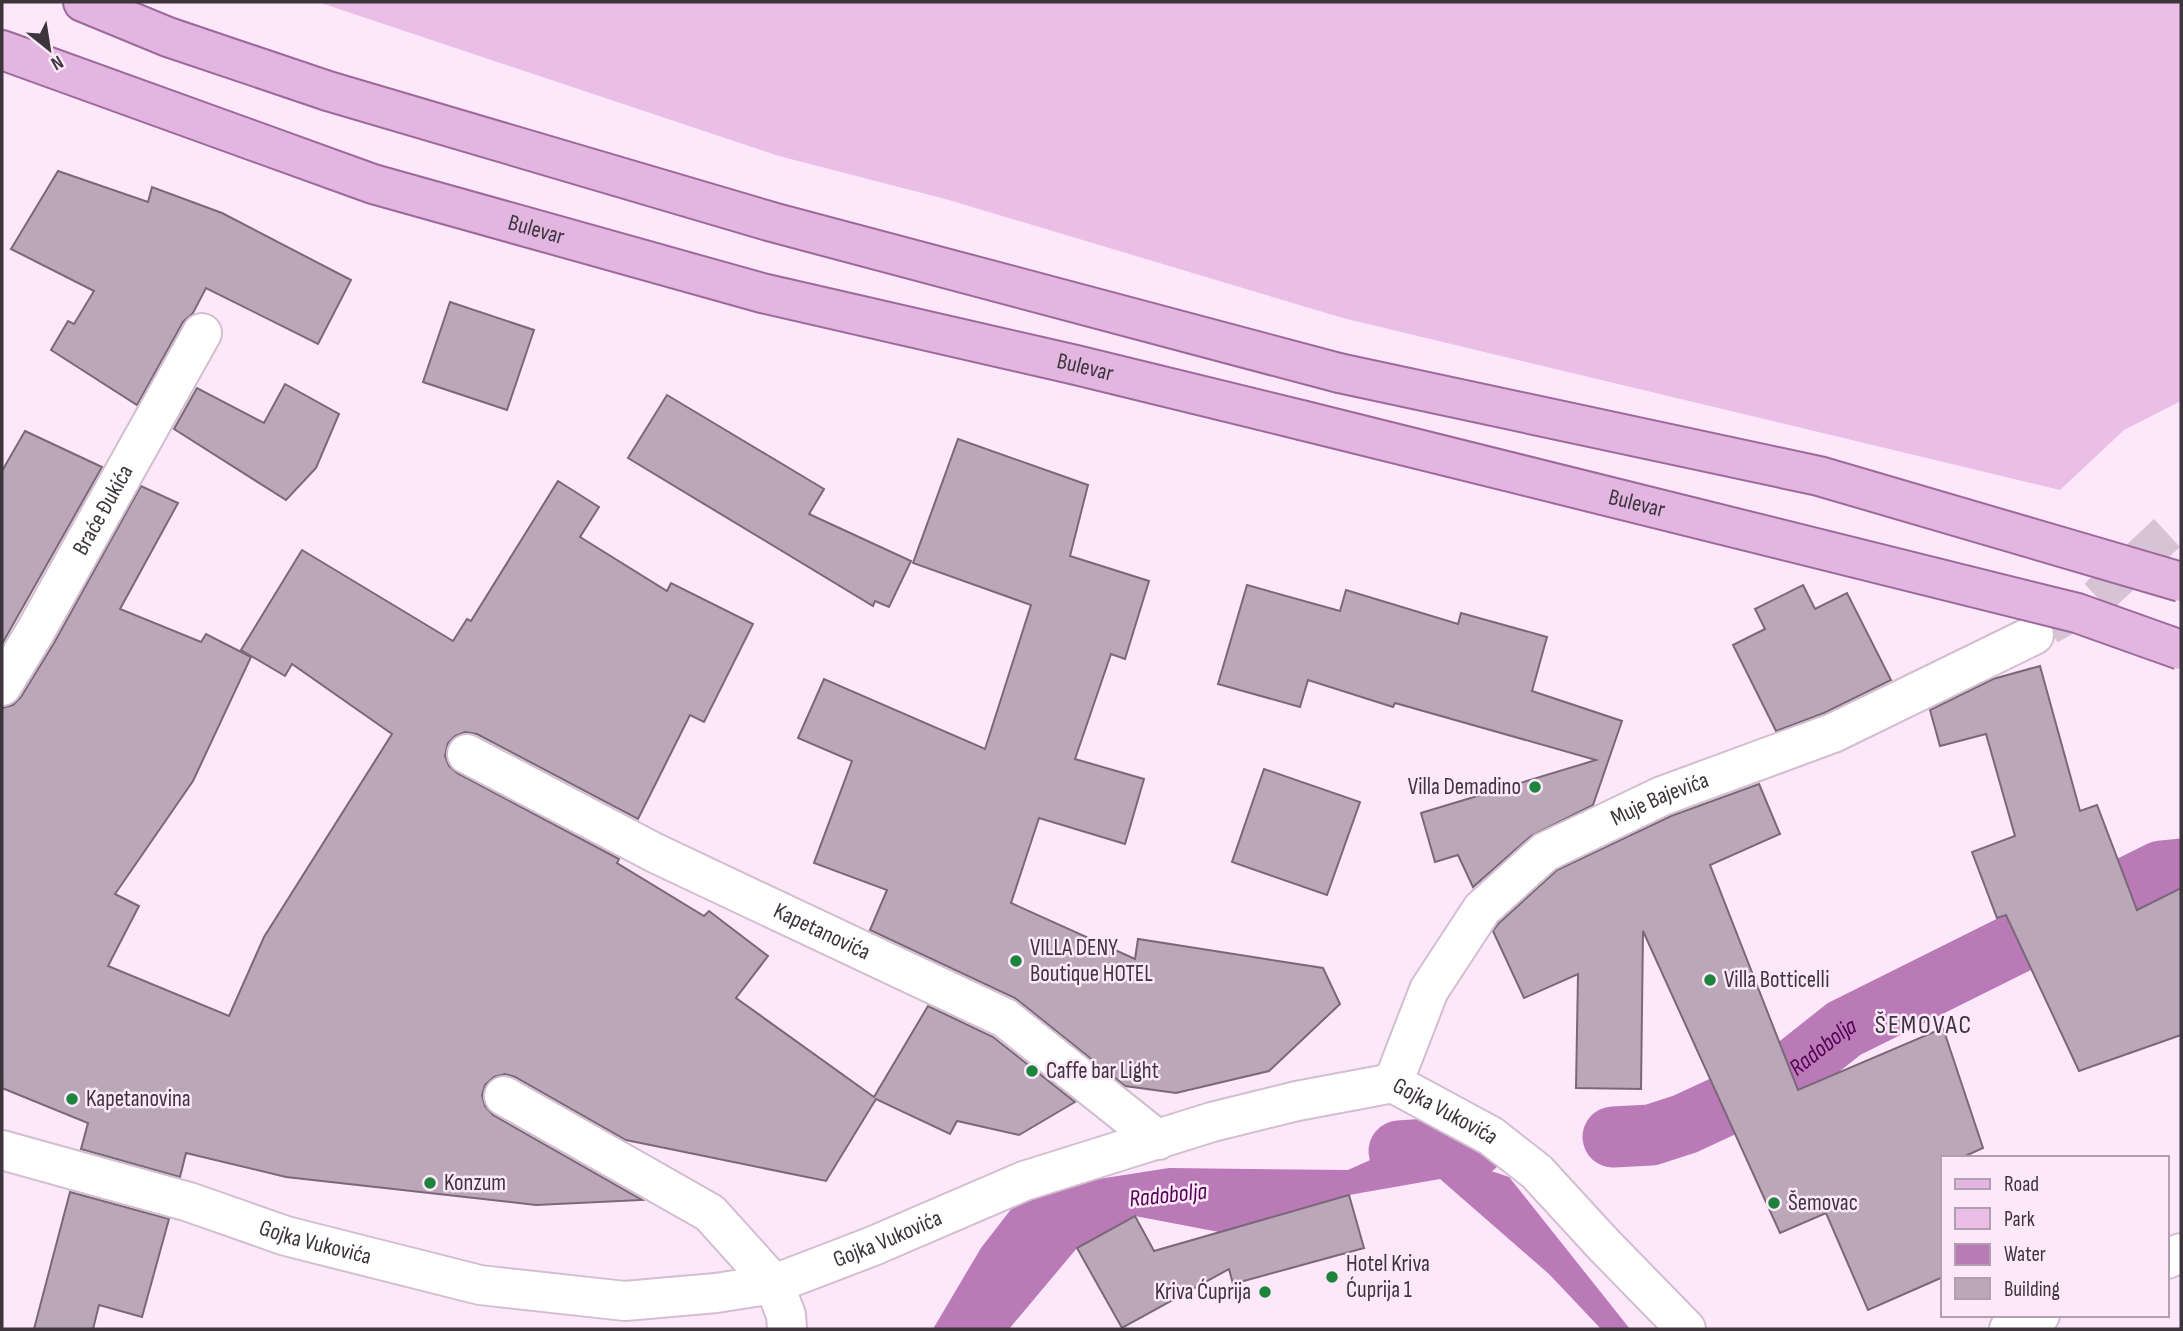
<svg xmlns="http://www.w3.org/2000/svg" width="2183" height="1331" font-family="'Sofia Sans Condensed',sans-serif">
<style>
.green{fill:#eabee7}
.water{fill:#ba79b7}
.lines{fill:none;stroke-linecap:round;stroke-linejoin:round}
.canal{stroke:#ba79b7;stroke-width:61}
.building{fill:#bba7ba;stroke:#7a6879;stroke-width:2}
.minor-tunnel{stroke:#d6c3d5;stroke-width:38;stroke-dasharray:38 19;stroke-linecap:butt}
.minor-casing{stroke:#d3bed1;stroke-width:42}
.major-casing{stroke:#9d699b;stroke-width:42}
.minor{stroke:#fff;stroke-width:38}
.major{stroke:#e3b6e2;stroke-width:38}
.major-bridge-casing{stroke:#9d699b;stroke-width:42;stroke-linecap:butt}
.major-bridge{stroke:#e3b6e2;stroke-width:38}
.poi-dot{fill:#1d853b;stroke:#fce7fb;stroke-width:2.5}
.labels{text-anchor:middle;dominant-baseline:central;stroke-width:5;stroke-linejoin:round;paint-order:stroke}
.street-label{font-size:23px;fill:#3d353c;stroke:#fce7fb}
.poi-label{font-size:23px;fill:#3d353c;stroke:#fce7fb;text-anchor:start}
.water-label{font-size:24px;font-style:italic;fill:#530053;stroke:#fce7fb}
.quarter-label{font-size:26px;letter-spacing:2px;fill:#3d353c;stroke:#fce7fb}
</style>
<rect width="100%" height="100%" fill="#fce7fb"/>
<path class="green" d="M 318,2 L 2181,2 L 2181,401 L 2124,430 L 2060,490 L 1343,318 L 949,200 L 779,156 Z"/>
<path class="water" d="M 1408,1143 L 1509,1177 L 1630,1329 L 1601,1329 L 1549,1274 L 1440,1179 L 1349,1195 L 1219,1232 L 1135,1216 L 1077,1248 L 1009,1329 L 933,1329 L 981,1248 L 1012,1208 L 1073,1183 L 1169,1168 L 1348,1170 Z"/>
<g class="lines">
<g class="canal">
<path id="s1" d="M 1613,1137 L 1651,1135 L 1685,1124 L 1780,1080 L 1844,1029 L 2161,871 L 2181,869"/>
<path d="M 1399,1151 L 1475,1146"/>
</g>
</g>
<g class="building">
<path d="M 58,171 L 148,202 L 152,187 L 222,213 L 351,280 L 318,344 L 206,288 L 193,313 L 183,322 L 137,405 L 51,350 L 68,321 L 74,324 L 94,291 L 11,249 Z"/>
<path d="M 450,302 L 534,330 L 507,410 L 423,382 Z"/>
<path d="M 285,384 L 339,414 L 316,468 L 286,500 L 174,429 L 197,388 L 264,423 Z"/>
<path d="M 667,395 L 824,489 L 809,514 L 911,561 L 889,607 L 875,601 L 873,606 L 628,458 Z"/>
<path d="M 25,431 L 102,467 L 2,644 L 2,471 Z"/>
<path d="M 958,439 L 1088,485 L 1070,556 L 1149,581 L 1125,659 L 1111,654 L 1075,759 L 1144,779 L 1125,844 L 1039,818 L 1011,903 L 1135,959 L 1138,939 L 1323,968 L 1340,1004 L 1269,1071 L 1176,1093 L 1125,1086 L 1015,998 L 870,930 L 887,890 L 814,863 L 852,761 L 798,738 L 824,679 L 985,749 L 1031,605 L 913,563 Z"/>
<path d="M 558,481 L 599,507 L 580,537 L 667,591 L 671,583 L 753,624 L 704,722 L 690,715 L 638,819 L 477,734 L 465,732 L 455,736 L 448,743 L 445,756 L 449,766 L 457,773 L 619,859 L 617,863 L 704,916 L 709,911 L 768,956 L 736,998 L 874,1097 L 928,1006 L 993,1037 L 1075,1102 L 1019,1135 L 957,1121 L 950,1134 L 876,1099 L 826,1181 L 626,1140 L 515,1077 L 505,1074 L 494,1077 L 485,1085 L 482,1095 L 485,1106 L 493,1115 L 642,1200 L 536,1205 L 286,1177 L 186,1153 L 180,1177 L 81,1149 L 88,1123 L 2,1088 L 2,708 L 13,705 L 21,697 L 54,643 L 141,486 L 178,503 L 120,609 L 201,642 L 206,634 L 251,657 L 193,781 L 115,894 L 139,906 L 108,966 L 229,1016 L 264,937 L 392,734 L 292,664 L 285,676 L 241,650 L 302,550 L 453,641 L 467,619 L 471,621 Z"/>
<path d="M 1247,585 L 1340,611 L 1346,590 L 1458,624 L 1461,613 L 1547,637 L 1532,691 L 1622,721 L 1593,805 L 1531,836 L 1473,887 L 1458,855 L 1435,862 L 1421,813 L 1596,760 L 1395,703 L 1393,707 L 1308,680 L 1300,707 L 1218,684 Z"/>
<path d="M 1803,585 L 1815,609 L 1847,593 L 1891,680 L 1824,713 L 1776,731 L 1733,645 L 1765,629 L 1755,609 Z"/>
<path d="M 2040,666 L 2080,811 L 2097,805 L 2137,910 L 2181,888 L 2181,1035 L 2079,1071 L 2006,915 L 1997,918 L 1972,852 L 2015,836 L 1986,734 L 1940,746 L 1930,710 L 1993,679 Z"/>
<path d="M 1264,769 L 1360,802 L 1327,895 L 1232,862 Z"/>
<path d="M 1759,784 L 1780,834 L 1710,865 L 1798,1090 L 1943,1028 L 1983,1148 L 1961,1158 L 1943,1158 L 1943,1277 L 1868,1310 L 1826,1213 L 1780,1233 L 1643,931 L 1641,1089 L 1576,1088 L 1578,974 L 1524,998 L 1493,931 L 1499,923 L 1557,870 L 1671,816 Z"/>
<path d="M 70,1192 L 169,1219 L 142,1317 L 99,1305 L 93,1329 L 34,1329 Z"/>
<path d="M 1349,1195 L 1364,1248 L 1233,1284 L 1229,1269 L 1122,1328 L 1077,1248 L 1135,1216 L 1154,1251 Z"/>
</g>
<g class="lines">
<path class="minor-tunnel" d="M 2048,626 L 2097,598 L 2181,520"/>
<g class="minor-casing">
<g id="minor">
<path id="s2" d="M 2,686 L 35,632 L 202,333"/>
<path id="s3" d="M 467,754 L 655,853 L 1005,1018 L 1158,1140"/>
<path id="s4" d="M 1393,1083 L 1429,990 L 1482,909 L 1545,852 L 1662,796 L 1833,733 L 2034,635"/>
<path d="M 504,1096 L 710,1213 L 774,1284 L 786,1315 L 787,1329"/>
<path id="s5" d="M 2,1150 L 189,1202 L 286,1236 L 480,1285 L 625,1301 L 716,1293 L 774,1284 L 873,1246 L 1024,1181 L 1212,1122 L 1297,1101 L 1393,1083 L 1491,1136 L 1537,1172 L 1604,1245 L 1686,1329"/>
<path d="M 2167,1259 L 2181,1253"/>
<path d="M 2009,1329 L 2040,1315"/>
</g>
</g>
<g class="major-casing">
<g id="major">
<path d="M 83,2 L 168,37 L 328,91 L 772,222 L 1339,373"/>
<path id="s6" d="M 2,50 L 373,184 L 762,293 L 1076,365 L 1301,420"/>
</g>
</g>
<use href="#minor" class="minor"/>
<use href="#major" class="major"/>
<g class="major-bridge-casing">
<g id="major-bridge">
<path d="M 1339,373 L 1819,476 L 2181,582"/>
<path id="s7" d="M 1301,420 L 2077,613 L 2181,650"/>
</g>
</g>
<use href="#major-bridge" class="major-bridge"/>
</g>
<g class="poi-dot">
<circle cx="1535" cy="787" r="7"/>
<circle cx="1016" cy="961" r="7"/>
<circle cx="1710" cy="980" r="7"/>
<circle cx="1032" cy="1071" r="7"/>
<circle cx="72" cy="1099" r="7"/>
<circle cx="430" cy="1183" r="7"/>
<circle cx="1774" cy="1203" r="7"/>
<circle cx="1332" cy="1277" r="7"/>
<circle cx="1265" cy="1292" r="7"/>
</g>
<g class="labels">
<g class="street-label">
<text stroke="none"><textPath href="#s6" startOffset="564">Bulevar</textPath></text>
<text stroke="none"><textPath href="#s6" startOffset="1130">Bulevar</textPath></text>
<text stroke="none"><textPath href="#s7" startOffset="346">Bulevar</textPath></text>
<text stroke="none"><textPath href="#s2" startOffset="203">Braće Đukića</textPath></text>
<text stroke="none"><textPath href="#s4" startOffset="408">Muje Bajevića</textPath></text>
<text stroke="none"><textPath href="#s3" startOffset="397">Kapetanovića</textPath></text>
<text stroke="none"><textPath href="#s5" startOffset="1505">Gojka Vukovića</textPath></text>
<text stroke="none"><textPath href="#s5" startOffset="915">Gojka Vukovića</textPath></text>
<text stroke="none"><textPath href="#s5" startOffset="327">Gojka Vukovića</textPath></text>
</g>
<g class="poi-label">
<text x="1521" y="787" text-anchor="end">Villa Demadino</text>
<text x="1030" y="948">VILLA DENY<tspan x="1030" dy="26">Boutique HOTEL</tspan></text>
<text x="1724" y="980">Villa Botticelli</text>
<text x="1046" y="1071">Caffe bar Light</text>
<text x="86" y="1099">Kapetanovina</text>
<text x="444" y="1183">Konzum</text>
<text x="1788" y="1203">Šemovac</text>
<text x="1346" y="1264">Hotel Kriva<tspan x="1346" dy="26">Ćuprija 1</tspan></text>
<text x="1251" y="1292" text-anchor="end">Kriva Ćuprija</text>
</g>
<g class="water-label">
<text stroke="none"><textPath href="#s1" startOffset="233">Radobolja</textPath></text>
<text transform="translate(1168 1195) rotate(-6)">Radobolja</text>
</g>
<g class="quarter-label">
<text x="1924" y="1025">ŠEMOVAC</text>
</g>
</g>
<rect width="2183" height="1331" fill="none" stroke="#3d353c" stroke-width="7"/>
<rect x="1941" y="1156" width="228" height="161" fill="#fce7fb" stroke="#b0a0af" stroke-width="2"/>
<rect x="1955" y="1179" width="35" height="10" fill="#e3b6e2" stroke="#b0a0af" stroke-width="2"/>
<text x="2004" y="1191" font-size="21" fill="#3d353c">Road</text>
<rect x="1955" y="1208" width="35" height="21" fill="#eabee7" stroke="#b0a0af" stroke-width="2"/>
<text x="2004" y="1226" font-size="21" fill="#3d353c">Park</text>
<rect x="1955" y="1244" width="35" height="21" fill="#ba79b7" stroke="#b0a0af" stroke-width="2"/>
<text x="2004" y="1261" font-size="21" fill="#3d353c">Water</text>
<rect x="1955" y="1278" width="35" height="21" fill="#bba7ba" stroke="#b0a0af" stroke-width="2"/>
<text x="2004" y="1296" font-size="21" fill="#3d353c">Building</text>
<g transform="translate(49 49) rotate(150)" stroke="#fce7fb" stroke-width="5" paint-order="stroke">
<path d="M0-5L12 26L0 18L-12 26Z" fill="#3d353c"/>
<text y="-10" font-size="19" font-weight="bold" text-anchor="middle" fill="#3d353c">N</text>
</g>
</svg>
